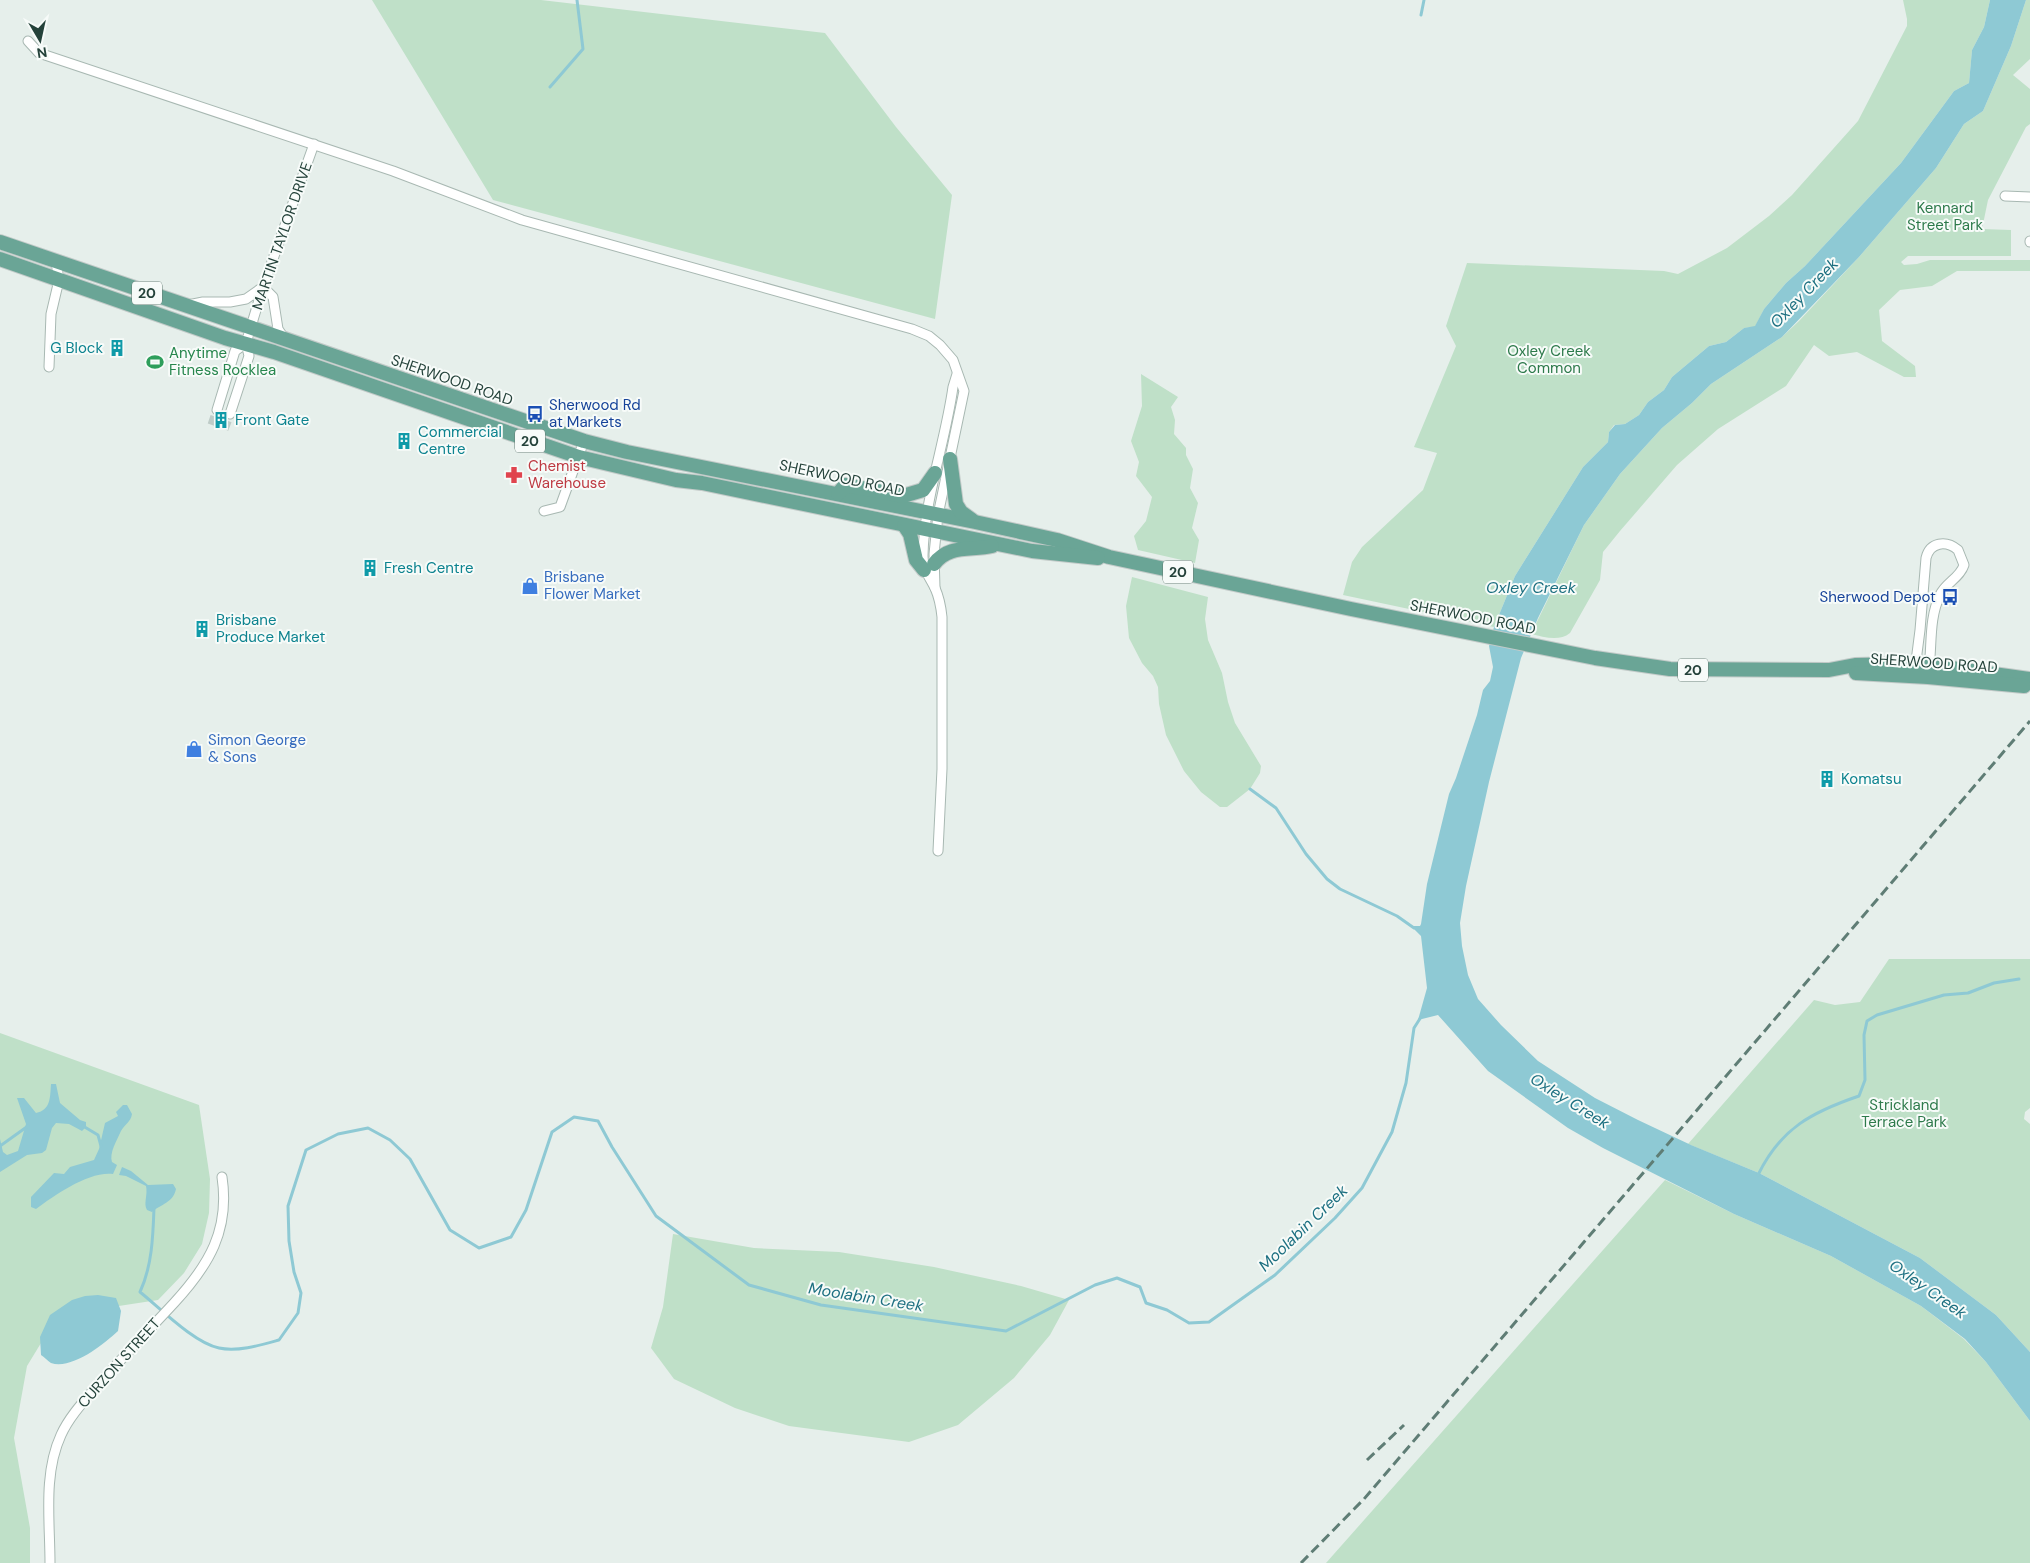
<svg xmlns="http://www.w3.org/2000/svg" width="2030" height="1563" font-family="'DM Sans',sans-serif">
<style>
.green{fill:#bfe0c8}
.water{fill:#8ec9d4}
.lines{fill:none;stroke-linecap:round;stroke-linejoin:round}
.stream{stroke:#8ec9d4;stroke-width:3}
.minor-tunnel{stroke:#bfccc8;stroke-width:9;stroke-dasharray:9 4.5;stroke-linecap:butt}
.minor-casing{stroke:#a8b8b2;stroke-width:11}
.primary-casing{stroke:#c2cac8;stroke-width:16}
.minor{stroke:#fff;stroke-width:9}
.primary{stroke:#6aa596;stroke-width:14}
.rail{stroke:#5f7d75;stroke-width:3;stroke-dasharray:10 5;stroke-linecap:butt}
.labels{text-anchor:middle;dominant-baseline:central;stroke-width:4;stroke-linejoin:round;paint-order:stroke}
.shield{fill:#f7fbf9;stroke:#637a73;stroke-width:1}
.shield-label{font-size:14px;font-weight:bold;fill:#24423a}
.park-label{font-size:15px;fill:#2d7a4b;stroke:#f7fbf9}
.street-label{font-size:15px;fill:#24423a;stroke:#f7fbf9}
.culture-label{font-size:15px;fill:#0d838f;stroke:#f7fbf9;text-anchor:start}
.leisure-label{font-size:15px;fill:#27864d;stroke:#f7fbf9;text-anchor:start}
.transit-label{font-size:15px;fill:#164399;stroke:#f7fbf9;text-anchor:start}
.health-label{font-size:15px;fill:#be3a42;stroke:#f7fbf9;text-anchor:start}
.shop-label{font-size:15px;fill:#366cbe;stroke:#f7fbf9;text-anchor:start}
.water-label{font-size:16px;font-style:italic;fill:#1c6f80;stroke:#f7fbf9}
</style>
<rect width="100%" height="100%" fill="#e6efeb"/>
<g class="green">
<path d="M 372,0 L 541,0 L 825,33 L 896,127 L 952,195 L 935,319 L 493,200 Z"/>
<path d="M 1903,0 L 1990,0 L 1984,27 L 1972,50 L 1969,83 L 1954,91 L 1901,163 L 1805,266 L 1786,283 L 1764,309 L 1755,327 L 1744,328 L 1726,342 L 1709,346 L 1672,377 L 1664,390 L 1648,402 L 1639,415 L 1625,424 L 1614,425 L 1609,432 L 1608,442 L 1583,467 L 1515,576 L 1494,627 L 1343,595 L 1352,562 L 1362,547 L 1423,490 L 1437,453 L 1414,447 L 1456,346 L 1446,326 L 1467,263 L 1664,271 L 1678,274 L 1727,248 L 1769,216 L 1792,195 L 1858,121 L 1907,26 L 1907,19 Z"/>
<path d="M 2026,0 L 2030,0 L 2030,59 L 2013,75 L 2030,89 L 2030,124 L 2026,127 L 1988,200 L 1982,229 L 2011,230 L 2011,256 L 1908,256 L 1901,262 L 1904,265 L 1917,264 L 1930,260 L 2030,260 L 2030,271 L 1957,271 L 1932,286 L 1900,290 L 1879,310 L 1882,341 L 1915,366 L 1916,377 L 1904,377 L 1857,352 L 1829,356 L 1814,345 L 1786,386 L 1718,429 L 1677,465 L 1620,531 L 1603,552 L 1600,580 L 1570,633 C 1559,642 1544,637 1531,634 L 1584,525 L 1620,474 L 1662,428 L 1692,403 L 1711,384 L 1782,337 L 1799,321 L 1859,257 L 1936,168 L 1964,124 L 1983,111 L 2011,46 Z"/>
<path d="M 1141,374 L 1178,397 L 1171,407 L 1175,420 L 1174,434 L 1186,448 L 1186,455 L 1193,469 L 1190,488 L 1198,503 L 1192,528 L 1199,540 L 1195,563 L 1138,550 L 1134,536 L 1146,521 L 1152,497 L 1136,476 L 1139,462 L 1131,441 L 1142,406 Z"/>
<path d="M 1132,577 L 1208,597 L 1205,619 L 1208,640 L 1222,673 L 1228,702 L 1235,723 L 1261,766 L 1260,773 L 1250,789 L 1227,807 L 1220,807 L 1201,792 L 1184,771 L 1166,735 L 1159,704 L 1158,687 L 1153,676 L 1142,663 L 1129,638 L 1126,606 Z"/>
<path d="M 1889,959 L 2030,959 L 2030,1108 L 2025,1112 L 2024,1119 L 2030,1124 L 2030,1352 L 1996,1315 L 1920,1258 L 1759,1173 L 1688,1144 L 1814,1000 L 1835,1005 L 1860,1002 Z"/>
<path d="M 0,1033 L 199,1105 L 210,1179 L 209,1213 L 202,1244 L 184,1273 L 158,1300 L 99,1309 L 52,1325 L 27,1366 L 14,1438 L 30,1528 L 30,1563 L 0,1563 Z"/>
<path d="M 1665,1180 L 1734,1214 L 1831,1256 L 1921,1306 L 1964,1339 L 1986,1362 L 2030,1421 L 2030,1563 L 1326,1563 Z"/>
<path d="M 673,1234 L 754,1248 L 839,1252 L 934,1267 L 1021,1286 L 1069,1300 L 1050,1335 L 1014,1378 L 958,1425 L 909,1442 L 789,1426 L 735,1408 L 674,1379 L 651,1348 L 663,1307 Z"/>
</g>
<g class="water">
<path d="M 1990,0 L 2026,0 L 2011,46 L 1983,111 L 1964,124 L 1936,168 L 1859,257 L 1782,337 L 1711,384 L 1692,403 L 1662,428 L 1620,474 L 1584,525 L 1538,618 L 1521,658 L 1489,782 L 1466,886 L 1460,923 L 1462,946 L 1468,975 L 1478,999 L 1501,1025 L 1538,1061 L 1595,1098 L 1638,1120 L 1691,1145 L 1759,1173 L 1920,1258 L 1996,1315 L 2030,1352 L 2030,1421 L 1986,1362 L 1965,1339 L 1921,1306 L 1831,1256 L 1734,1214 L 1603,1148 L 1568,1128 L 1488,1071 L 1438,1015 L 1418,1020 L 1427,988 L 1421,936 L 1411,926 L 1420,926 L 1421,924 L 1427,884 L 1449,794 L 1456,778 L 1477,715 L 1483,690 L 1490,681 L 1493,667 L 1489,646 L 1494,627 L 1515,576 L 1583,467 L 1608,442 L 1609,432 L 1615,425 L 1625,424 L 1639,415 L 1648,402 L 1664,390 L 1672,377 L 1709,346 L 1726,342 L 1744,328 L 1755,326 L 1764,309 L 1786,283 L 1805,266 L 1901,163 L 1954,91 L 1969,83 L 1972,50 L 1984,27 Z"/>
<path d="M 51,1084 L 56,1084 L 60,1103 L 80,1120 L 86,1122 L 86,1127 L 82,1131 L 69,1124 L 56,1123 L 52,1128 L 46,1150 L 42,1153 L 27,1155 L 0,1172 L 0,1139 L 3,1152 L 7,1155 L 18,1151 L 26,1124 L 17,1098 L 24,1098 L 36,1113 C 51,1110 50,1097 51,1084 Z"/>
<path d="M 123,1105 L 127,1105 L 132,1114 C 131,1122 124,1125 121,1131 C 117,1140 109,1153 112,1162 L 117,1165 L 113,1174 C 89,1171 55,1195 36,1209 L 31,1207 L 31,1197 L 54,1173 L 64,1174 L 70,1167 L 94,1160 L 99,1149 L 105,1123 L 118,1116 L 116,1112 Z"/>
<path d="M 122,1167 L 131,1171 L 148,1185 L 173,1184 L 176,1189 C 173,1203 161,1204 152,1212 L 147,1210 C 143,1204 148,1195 146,1186 L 126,1176 L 119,1175 Z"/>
<path d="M 98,1295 L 116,1298 L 121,1311 L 118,1331 C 104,1344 72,1370 51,1363 C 48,1361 44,1357 41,1355 L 40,1337 L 50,1315 L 72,1300 L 85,1296 Z"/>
</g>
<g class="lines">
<g class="stream">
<path d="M 1421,15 L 1424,0"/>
<path d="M 550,87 L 583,49 L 577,0"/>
<path d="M 1250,789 L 1276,808 L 1306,854 L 1327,879 L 1340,889 L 1397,916 L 1414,928"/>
<path d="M 83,1126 L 98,1135 L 101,1146"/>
<path d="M 0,1146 L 28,1126"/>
<path d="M 1758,1175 C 1781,1128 1812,1112 1859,1096 L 1865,1080 L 1864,1035 L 1867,1021 L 1877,1015 L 1944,995 L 1968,993 L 1994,983 L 2019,979"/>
<path d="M 154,1208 C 153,1237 152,1266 140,1292 C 160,1308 194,1343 219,1348 C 238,1352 261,1345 279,1340 L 298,1313 L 301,1293 L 294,1272 L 289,1241 L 288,1206 L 306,1150 L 338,1134 L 368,1128 L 390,1140 L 410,1159 L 450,1230 L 479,1248 L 511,1237 L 526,1210 L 552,1132 L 574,1117 L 598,1121 L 612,1147 L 656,1216 L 749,1285 L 821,1305 L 1006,1331 L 1095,1285 L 1117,1278 L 1140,1287 L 1146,1303 L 1167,1310 L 1189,1323 L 1209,1322 L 1275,1275 L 1335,1218 L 1362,1188 L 1392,1132 L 1406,1083 L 1414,1028 L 1421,1017"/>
</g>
<g class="minor-tunnel">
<path d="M 212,425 L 217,410"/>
<path d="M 224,429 L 230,414"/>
</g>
<g class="minor-casing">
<g id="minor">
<path d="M 28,41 L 39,53 L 393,171 L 522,220 L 912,329 L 929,336 L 940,345 L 953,360 L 964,391 L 938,515 L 934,554 L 935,588"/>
<path d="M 2005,196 L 2030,197"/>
<path d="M 2030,241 L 2030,242"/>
<path d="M 263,287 L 273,297 L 278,329 L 284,338"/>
<path d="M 188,305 L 203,302 L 230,302 L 246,299 L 263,287"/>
<path d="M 49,367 L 51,314 L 59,280 L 56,262"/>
<path d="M 217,410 L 235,351 L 246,343"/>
<path d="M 230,414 L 249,356 L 246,343 L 263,287 L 314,144"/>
<path d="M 544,511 L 560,507 L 584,441"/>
<path d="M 1915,669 L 1920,630 L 1926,558 C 1930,542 1946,540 1958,550 L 1964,565 C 1960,578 1945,583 1940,595 C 1929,618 1932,644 1929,669"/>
<path d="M 938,851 L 942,769 L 942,617 C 941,607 939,597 935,588 C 929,576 923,570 923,556 C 924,499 945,444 953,387 L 957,374"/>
<path d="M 50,1563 C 50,1521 43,1474 61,1435 C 69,1417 84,1401 97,1386 C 122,1358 148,1331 174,1303 C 209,1265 230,1230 222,1177"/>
</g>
</g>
<g class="primary-casing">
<g id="primary">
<path d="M 0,242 L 584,441 L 627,452 L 975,522 L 1057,540 L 1109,557 L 1351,609 L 1595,658 L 1670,669 L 1829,670 L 1855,665 L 1902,664 L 1929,665 L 2030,679"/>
<path d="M 0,259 L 225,338 L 274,352 L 579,457 L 676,480 L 702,483 L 1032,551 L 1098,558"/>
<path d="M 950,459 L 956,504 L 961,512 L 972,520"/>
<path d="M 838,494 L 845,485 L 903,496 L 923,490 L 935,473"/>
<path d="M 904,525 L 910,534 L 916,560 L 924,570"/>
<path d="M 934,564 C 949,544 971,551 992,546"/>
<path d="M 1856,673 L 1928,677 L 2024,686"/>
</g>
</g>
<use href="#minor" class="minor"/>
<use href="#primary" class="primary"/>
<g class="rail">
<path d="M 1367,1460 L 1404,1425"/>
<path d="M 1301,1563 L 1364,1499 L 2030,721"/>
</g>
</g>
<defs>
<g id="building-bare" transform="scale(1.35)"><path d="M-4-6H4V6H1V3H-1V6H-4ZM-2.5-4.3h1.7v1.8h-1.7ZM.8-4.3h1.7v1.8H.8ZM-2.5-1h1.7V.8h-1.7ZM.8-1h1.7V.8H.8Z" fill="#0f9aa8" stroke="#f7fbf9" stroke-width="2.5" paint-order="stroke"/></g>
<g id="stadium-bare" transform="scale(1.35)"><path d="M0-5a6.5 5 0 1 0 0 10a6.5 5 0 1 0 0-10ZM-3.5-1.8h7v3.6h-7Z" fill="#2e9e5b" stroke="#f7fbf9" stroke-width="2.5" paint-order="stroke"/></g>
<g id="bus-bare" transform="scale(1.35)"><path d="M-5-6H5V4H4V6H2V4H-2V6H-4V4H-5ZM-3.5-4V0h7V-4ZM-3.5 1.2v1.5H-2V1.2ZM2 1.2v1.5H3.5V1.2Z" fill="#1a4fb4" stroke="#f7fbf9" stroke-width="2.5" paint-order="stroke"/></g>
<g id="pharmacy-bare" transform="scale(1.35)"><path d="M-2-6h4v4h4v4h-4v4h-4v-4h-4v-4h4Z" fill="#e0444e" stroke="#f7fbf9" stroke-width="2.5" paint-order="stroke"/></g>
<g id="shop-bare" transform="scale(1.35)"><path d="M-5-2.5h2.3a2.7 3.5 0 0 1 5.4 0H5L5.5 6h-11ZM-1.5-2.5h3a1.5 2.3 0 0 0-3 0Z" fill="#3f7fe0" stroke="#f7fbf9" stroke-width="2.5" paint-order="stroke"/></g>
</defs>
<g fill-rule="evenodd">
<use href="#building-bare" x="117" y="348"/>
<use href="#stadium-bare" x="155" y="362"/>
<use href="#bus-bare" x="535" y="414"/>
<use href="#building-bare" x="221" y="420"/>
<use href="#building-bare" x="404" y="441"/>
<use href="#pharmacy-bare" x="514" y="475"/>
<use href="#building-bare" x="370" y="568"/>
<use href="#shop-bare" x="530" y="586"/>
<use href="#bus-bare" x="1950" y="597"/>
<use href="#building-bare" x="202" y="629"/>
<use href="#shop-bare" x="194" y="749"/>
<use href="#building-bare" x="1827" y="779"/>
</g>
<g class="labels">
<g class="shield">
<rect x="132" y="281.5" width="30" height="23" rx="4"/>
<rect x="515" y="429.5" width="30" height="23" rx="4"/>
<rect x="1163" y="560.5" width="30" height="23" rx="4"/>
<rect x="1678" y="658.5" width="30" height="23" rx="4"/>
</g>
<g class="shield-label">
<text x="147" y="293">20</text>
<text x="530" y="441">20</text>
<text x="1178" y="572">20</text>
<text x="1693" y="670">20</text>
</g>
<g class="park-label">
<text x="1945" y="208">Kennard<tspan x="1945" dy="17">Street Park</tspan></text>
<text x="1549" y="351">Oxley Creek<tspan x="1549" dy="17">Common</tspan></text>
<text x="1904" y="1105">Strickland<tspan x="1904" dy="17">Terrace Park</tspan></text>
</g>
<g class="street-label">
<text transform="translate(282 236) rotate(-71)">MARTIN TAYLOR DRIVE</text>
<text transform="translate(452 380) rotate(19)">SHERWOOD ROAD</text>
<text transform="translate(842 478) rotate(12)">SHERWOOD ROAD</text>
<text transform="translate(1473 617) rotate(11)">SHERWOOD ROAD</text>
<text transform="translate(1934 663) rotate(4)">SHERWOOD ROAD</text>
<text transform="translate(119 1363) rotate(-48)">CURZON STREET</text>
</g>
<g class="culture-label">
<text x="103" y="348" text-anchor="end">G Block</text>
<text x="235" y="420">Front Gate</text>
<text x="418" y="432">Commercial<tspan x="418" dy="17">Centre</tspan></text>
<text x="384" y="568">Fresh Centre</text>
<text x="216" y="620">Brisbane<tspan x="216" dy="17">Produce Market</tspan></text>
<text x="1841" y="779">Komatsu</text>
</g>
<g class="leisure-label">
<text x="169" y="353">Anytime<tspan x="169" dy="17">Fitness Rocklea</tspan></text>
</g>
<g class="transit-label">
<text x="549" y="405">Sherwood Rd<tspan x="549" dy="17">at Markets</tspan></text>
<text x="1936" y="597" text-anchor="end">Sherwood Depot</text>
</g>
<g class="health-label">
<text x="528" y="466">Chemist<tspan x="528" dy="17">Warehouse</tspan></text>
</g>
<g class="shop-label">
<text x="544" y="577">Brisbane<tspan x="544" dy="17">Flower Market</tspan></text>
<text x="208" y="740">Simon George<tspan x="208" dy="17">&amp; Sons</tspan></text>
</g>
<g class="water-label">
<text transform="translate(1804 293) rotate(-46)">Oxley Creek</text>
<text x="1531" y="587">Oxley Creek</text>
<text transform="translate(1570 1101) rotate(32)">Oxley Creek</text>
<text transform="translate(1303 1228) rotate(-44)">Moolabin Creek</text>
<text transform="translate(1928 1289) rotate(35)">Oxley Creek</text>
<text transform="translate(866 1297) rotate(9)">Moolabin Creek</text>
</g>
</g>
<g transform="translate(40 40) rotate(171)" stroke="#f7fbf9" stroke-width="4" paint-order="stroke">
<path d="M0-4L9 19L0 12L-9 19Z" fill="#24423a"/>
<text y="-8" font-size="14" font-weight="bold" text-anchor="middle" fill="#24423a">N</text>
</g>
</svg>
